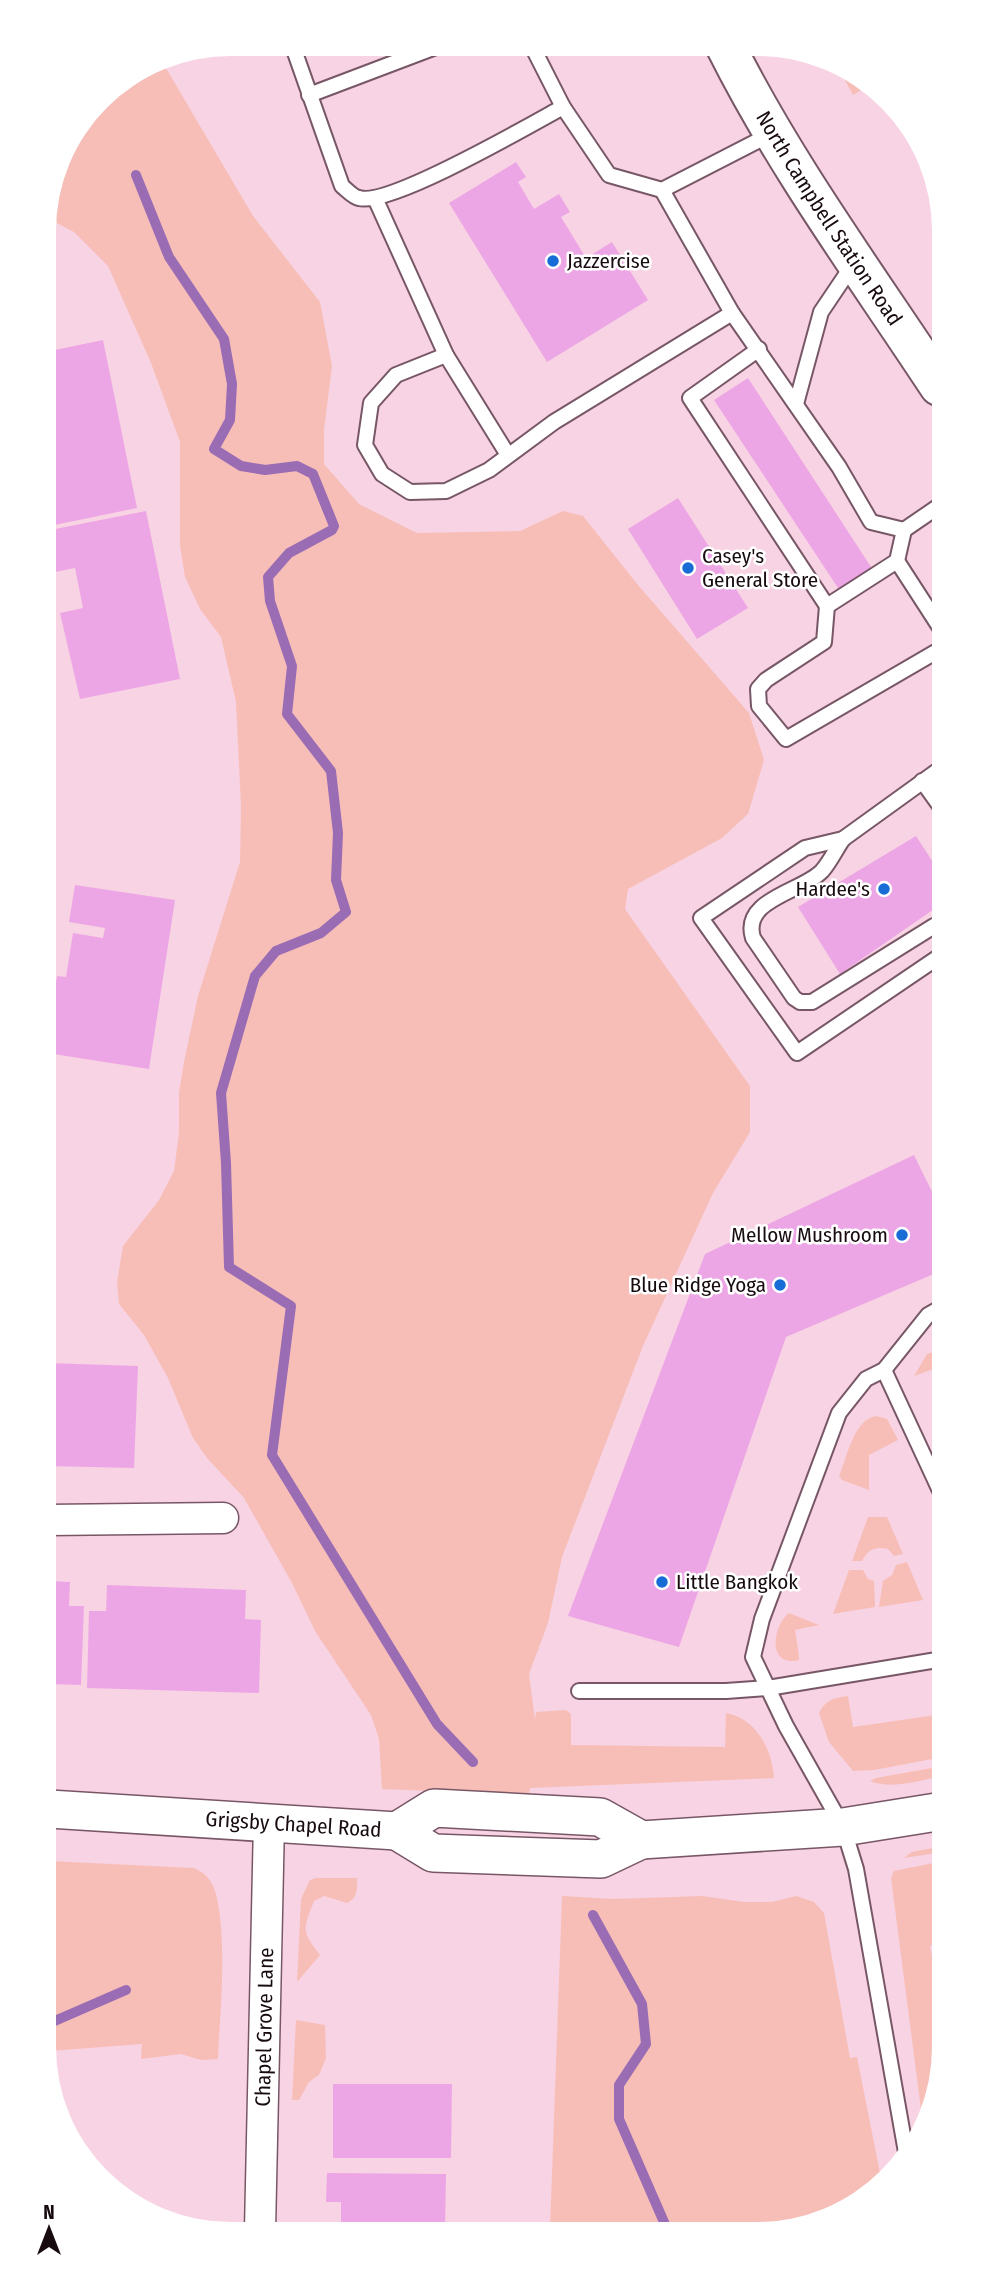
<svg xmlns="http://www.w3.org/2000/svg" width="988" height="2278" font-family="'Fira Sans Condensed',sans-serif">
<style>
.green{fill:#f7beb8}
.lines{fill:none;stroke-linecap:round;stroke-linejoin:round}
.stream{stroke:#9a6cb4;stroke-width:10}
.building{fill:#eda6e5}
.service-casing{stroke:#775766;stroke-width:18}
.minor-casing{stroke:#775766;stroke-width:33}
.tertiary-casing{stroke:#775766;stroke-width:40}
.secondary-casing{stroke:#775766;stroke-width:42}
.service{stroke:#fff;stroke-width:14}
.minor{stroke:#fff;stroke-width:30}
.tertiary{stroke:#fff;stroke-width:37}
.secondary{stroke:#fff;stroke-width:38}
.poi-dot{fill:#186cd6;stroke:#fff;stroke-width:2.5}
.labels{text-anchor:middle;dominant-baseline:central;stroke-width:5;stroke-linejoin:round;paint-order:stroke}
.street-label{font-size:21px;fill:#170b10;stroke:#fff}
.poi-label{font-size:21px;fill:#170b10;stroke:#fff;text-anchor:start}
</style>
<rect width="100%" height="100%" fill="#f8d3e3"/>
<g class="green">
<path d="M 160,58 L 253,216 L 320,302 L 332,366 L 324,430 L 324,464 L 359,504 L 417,533 L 520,531 L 563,511 L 583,516 L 638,585 L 749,713 L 764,760 L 748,814 L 722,838 L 628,889 L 625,909 L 750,1086 L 750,1132 L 713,1193 L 643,1346 L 562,1557 L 548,1623 L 529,1674 L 535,1720 L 536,1712 L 566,1710 L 571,1714 L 571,1745 L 725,1747 L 726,1713 C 756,1718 772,1749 774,1778 L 530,1788 L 529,1795 L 382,1789 L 379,1739 L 371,1715 L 315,1631 L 292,1583 L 244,1498 L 207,1458 L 193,1438 L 168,1378 L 144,1335 L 119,1304 L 117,1282 L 123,1246 L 159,1200 L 174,1171 L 179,1133 L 179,1092 L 184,1062 L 198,996 L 240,862 L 241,806 L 236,702 L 221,637 L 200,609 L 185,577 L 180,546 L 180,442 L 151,363 L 108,266 L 74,232 L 45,217 L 63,149 L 107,91 Z"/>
<path d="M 840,71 L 870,85 L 853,95 Z"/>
<path d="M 942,1349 L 942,1366 L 914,1376 L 927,1354 Z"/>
<path d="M 876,1416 L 887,1419 L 898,1440 L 869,1455 L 869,1490 L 842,1480 L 839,1476 C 847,1457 854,1419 876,1416 Z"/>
<path d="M 868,1517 L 887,1517 L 903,1554 L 894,1556 L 888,1549 C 875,1546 868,1549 862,1561 L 852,1561 Z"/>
<path d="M 907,1562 L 923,1600 L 879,1607 L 883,1581 L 892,1575 L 896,1565 Z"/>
<path d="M 849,1570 L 863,1570 L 868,1579 L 874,1581 L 875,1607 L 833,1614 Z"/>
<path d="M 789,1613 L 819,1625 L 795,1630 L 799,1656 L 799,1660 C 767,1668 772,1626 789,1613 Z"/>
<path d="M 848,1696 L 853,1727 L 943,1714 L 943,1757 L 874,1770 L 853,1771 L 829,1742 L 819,1713 C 826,1700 833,1698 848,1696 Z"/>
<path d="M 943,1766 L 943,1776 C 920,1780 892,1790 870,1781 L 876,1778 Z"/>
<path d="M 943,1846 L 943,1852 L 904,1858 L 912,1852 Z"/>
<path d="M 49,1861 L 194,1868 C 205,1873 211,1879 215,1891 C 228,1936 220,2012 218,2059 L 201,2060 L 181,2054 L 141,2059 L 142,2044 L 50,2051 Z"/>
<path d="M 943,1861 L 944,1942 L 930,1946 L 944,2025 L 944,2059 L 922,2117 L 891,1878 L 894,1871 Z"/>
<path d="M 316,1878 L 357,1878 C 357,1890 358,1898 347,1903 L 324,1896 L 314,1901 C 303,1930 301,1930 320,1955 L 297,1982 L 301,1899 L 310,1880 Z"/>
<path d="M 562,1896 L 613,1899 L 702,1896 L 744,1902 L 772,1902 L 796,1896 L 814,1902 L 824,1913 L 850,2058 L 857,2057 L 882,2183 L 861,2203 L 805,2228 L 550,2229 Z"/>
<path d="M 296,2020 L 325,2025 L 326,2058 L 319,2075 L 309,2082 L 299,2100 L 292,2100 Z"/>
</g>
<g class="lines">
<g class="stream">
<path d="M 136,175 L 169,257 L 224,339 L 232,384 L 230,420 L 214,449 L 241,466 L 265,470 L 297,466 L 313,474 L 334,526 L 332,530 L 289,553 L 268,577 L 270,601 L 292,666 L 287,714 L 331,771 L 338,833 L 336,880 L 346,912 L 321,933 L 276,951 L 255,976 L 221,1093 L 226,1163 L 229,1267 L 291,1306 L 272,1455 L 437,1724 L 473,1762"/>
<path d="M 593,1915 L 642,2004 L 646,2044 L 619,2085 L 619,2119 L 667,2229"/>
<path d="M 50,2023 L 126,1990"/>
</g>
</g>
<g class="building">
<path d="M 516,162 L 526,177 L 518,182 L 534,209 L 559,194 L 570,212 L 561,217 L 586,258 L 612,242 L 648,300 L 547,362 L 449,203 Z"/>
<path d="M 103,340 L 137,508 L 45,527 L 45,352 Z"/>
<path d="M 748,378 L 873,570 L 840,591 L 714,400 Z"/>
<path d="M 678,498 L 748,608 L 697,639 L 628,529 Z"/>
<path d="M 146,511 L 180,679 L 80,699 L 60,613 L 83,608 L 75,568 L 45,574 L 45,531 Z"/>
<path d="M 916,836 L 940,873 L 940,905 L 840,974 L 798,907 Z"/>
<path d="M 75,885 L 175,900 L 149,1069 L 47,1053 L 47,1040 L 57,976 L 66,977 L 73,933 L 103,938 L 105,928 L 69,922 Z"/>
<path d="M 914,1155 L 941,1210 L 941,1267 L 936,1273 L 786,1337 L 679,1647 L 568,1616 L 705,1254 Z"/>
<path d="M 48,1363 L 138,1366 L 134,1468 L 48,1466 Z"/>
<path d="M 48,1581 L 70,1582 L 69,1606 L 84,1606 L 81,1685 L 49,1684 Z"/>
<path d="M 107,1585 L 246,1590 L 245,1619 L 261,1620 L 259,1693 L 87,1688 L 89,1611 L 106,1611 Z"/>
<path d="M 333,2084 L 452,2084 L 451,2158 L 333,2158 Z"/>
<path d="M 327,2173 L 446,2174 L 445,2230 L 341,2230 L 341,2202 L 326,2202 Z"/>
</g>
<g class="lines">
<g class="service-casing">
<g id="service">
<path d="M 292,44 L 342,186 C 346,189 353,197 359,198 C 389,207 530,125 563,107 L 609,175 L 662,190 L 771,134"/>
<path d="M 532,46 L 563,107"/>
<path d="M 309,95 L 441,45"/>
<path d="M 662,190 L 732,313 L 839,467 L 871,522 L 904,530 L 939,506"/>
<path d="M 375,198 L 446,355 L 508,455"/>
<path d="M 759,349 L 690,398 L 827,606 L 897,561 L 904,530"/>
<path d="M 446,355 L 396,375 L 371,403 L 365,445 L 382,474 L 410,492 L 446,491 L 489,470 L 554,422 L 732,313"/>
<path d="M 796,404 L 821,312 L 854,263"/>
<path d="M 897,561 L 939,626"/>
<path d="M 827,606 L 824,642 L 766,680 L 758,689 L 759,706 L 786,739 L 939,650"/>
<path d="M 940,769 L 843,839 L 805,848 L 701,918 L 797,1053 L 940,956"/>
<path d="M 922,781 L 940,806"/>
<path d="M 843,839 C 836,849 830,862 822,871 C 802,892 741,899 753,938 L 794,998 L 800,1002 L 812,1002 L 934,926 L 940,924"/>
<path d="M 884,1370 L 942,1495"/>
<path d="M 579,1691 L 726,1691 L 768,1688 L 943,1659"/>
<path d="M 907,2158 L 856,1869 L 843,1827 L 786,1726 L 753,1657 L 762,1619 L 839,1413 L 866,1379 L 884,1370 L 928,1315 L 942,1307"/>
</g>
</g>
<g class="minor-casing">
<g id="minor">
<path d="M 48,1520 L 223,1518"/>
<path id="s1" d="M 260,2230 L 269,1822"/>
</g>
</g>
<g class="tertiary-casing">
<g id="tertiary">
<path id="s2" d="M 49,1809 L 397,1831 L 434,1808 L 600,1817 L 641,1840 L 843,1827 L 943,1811"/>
<path d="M 397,1831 L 433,1853 L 601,1859 L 641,1840"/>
</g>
</g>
<g class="secondary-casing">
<g id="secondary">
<path id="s3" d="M 726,47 C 785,165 866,275 939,386"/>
</g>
</g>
<use href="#service" class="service"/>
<use href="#minor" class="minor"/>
<use href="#tertiary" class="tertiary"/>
<use href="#secondary" class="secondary"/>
</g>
<g class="poi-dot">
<circle cx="553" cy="261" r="7"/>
<circle cx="688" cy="568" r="7"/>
<circle cx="884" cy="889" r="7"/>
<circle cx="902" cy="1235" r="7"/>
<circle cx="780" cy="1285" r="7"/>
<circle cx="662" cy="1582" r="7"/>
</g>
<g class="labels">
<g class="street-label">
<text stroke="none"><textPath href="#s3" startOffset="200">North Campbell Station Road</textPath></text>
<text stroke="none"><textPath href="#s2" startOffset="245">Grigsby Chapel Road</textPath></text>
<text stroke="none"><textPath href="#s1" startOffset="203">Chapel Grove Lane</textPath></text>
</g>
<g class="poi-label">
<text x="567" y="261">Jazzercise</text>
<text x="702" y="556">Casey's<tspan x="702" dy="24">General Store</tspan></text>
<text x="870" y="889" text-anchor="end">Hardee's</text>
<text x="888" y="1235" text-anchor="end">Mellow Mushroom</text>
<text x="766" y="1285" text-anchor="end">Blue Ridge Yoga</text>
<text x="676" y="1582">Little Bangkok</text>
</g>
</g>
<path d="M0 0H988V2278H0ZM231 56H757A175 175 0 0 1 932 231V2047A175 175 0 0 1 757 2222H231A175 175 0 0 1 56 2047V231A175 175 0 0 1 231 56Z" fill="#fff" fill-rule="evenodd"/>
<g transform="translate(49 2229)" stroke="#ffffff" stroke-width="5" paint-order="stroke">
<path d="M0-5L12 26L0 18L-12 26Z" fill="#170b10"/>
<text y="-10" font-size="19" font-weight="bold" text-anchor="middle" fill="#170b10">N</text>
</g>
</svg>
